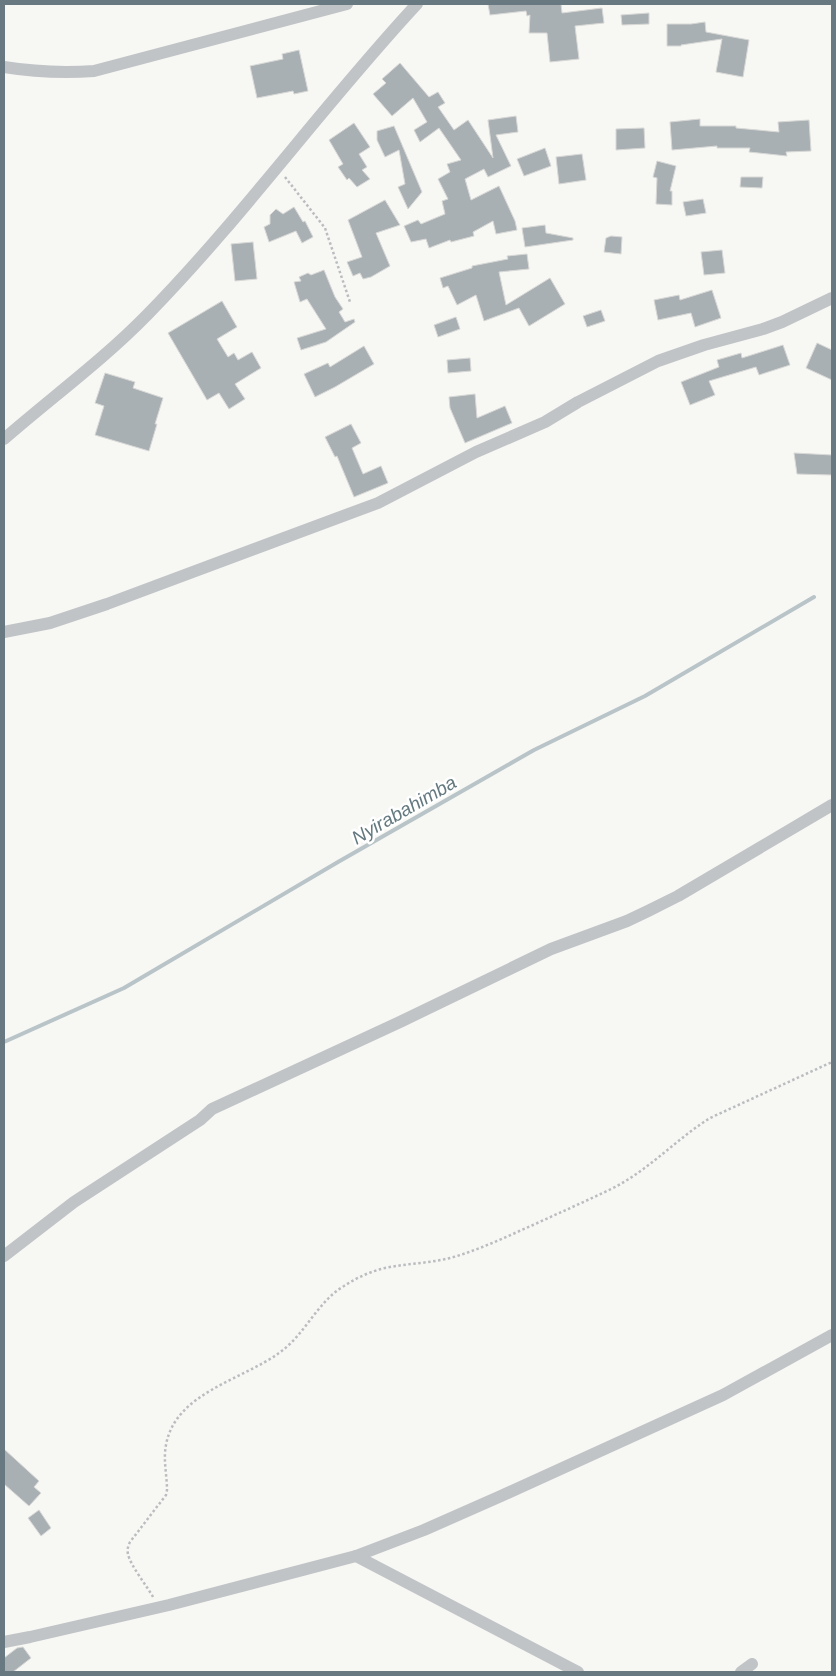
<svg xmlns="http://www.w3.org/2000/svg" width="836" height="1676" font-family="Arial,sans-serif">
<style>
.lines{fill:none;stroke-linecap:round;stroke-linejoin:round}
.stream{stroke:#b8c4c7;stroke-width:4}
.building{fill:#a8b0b4;stroke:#d8d8d6}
.path{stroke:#babdbf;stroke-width:2.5;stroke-dasharray:2.5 2.5;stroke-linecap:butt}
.street{stroke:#c0c4c7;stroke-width:12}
.labels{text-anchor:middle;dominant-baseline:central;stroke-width:5;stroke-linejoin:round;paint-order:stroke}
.water-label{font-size:19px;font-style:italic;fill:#64797f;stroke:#fff}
</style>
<rect width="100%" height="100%" fill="#f7f7f4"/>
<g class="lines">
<path class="stream" d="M 4,1042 L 124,988 L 338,862 L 534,750 L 645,696 L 814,597"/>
</g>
<g class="building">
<path d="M 488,4 L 561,4 L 562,13 L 602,8 L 604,23 L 575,26 L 579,59 L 550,62 L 547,33 L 529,33 L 530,15 L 527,16 L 526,11 L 490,15 Z"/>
<path d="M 649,13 L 649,24 L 622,25 L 621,15 Z"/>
<path d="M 705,22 L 706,32 L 749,40 L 743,77 L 716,72 L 722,39 L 681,45 L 681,46 L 667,46 L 667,24 L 691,24 Z"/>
<path d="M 299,50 L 308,91 L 294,94 L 293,91 L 257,98 L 250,66 L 283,59 L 282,54 Z"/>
<path d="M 400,63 L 429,97 L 438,92 L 445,103 L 438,107 L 454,130 L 468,120 L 493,158 L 488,120 L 516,116 L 518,132 L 496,135 L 511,166 L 488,177 L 484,169 L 465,179 L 471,200 L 499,186 L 515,221 L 517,230 L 496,234 L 493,221 L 473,232 L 474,236 L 451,242 L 450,240 L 429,248 L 426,239 L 411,242 L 404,226 L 418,220 L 421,224 L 445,214 L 442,201 L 448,199 L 438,179 L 450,172 L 447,164 L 461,160 L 439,128 L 420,142 L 414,130 L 427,122 L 413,98 L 392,116 L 373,94 L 386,83 L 382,79 Z"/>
<path d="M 700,119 L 700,126 L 736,126 L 736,128 L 779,132 L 778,122 L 809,120 L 811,151 L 786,152 L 787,156 L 749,152 L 750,148 L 717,148 L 717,146 L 672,150 L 670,122 Z"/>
<path d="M 354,123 L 370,147 L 359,154 L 367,167 L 362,170 L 370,179 L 357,187 L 349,178 L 347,180 L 338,167 L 343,164 L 329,140 Z"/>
<path d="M 394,126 L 422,192 L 408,209 L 398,187 L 405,184 L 399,150 L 385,157 L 377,140 L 377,131 Z"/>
<path d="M 644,128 L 645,148 L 616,150 L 616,129 Z"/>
<path d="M 545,148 L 551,166 L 524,176 L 517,159 Z"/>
<path d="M 582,154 L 586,180 L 559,184 L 556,157 Z"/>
<path d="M 657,161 L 676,166 L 670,191 L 672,191 L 672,205 L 656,204 L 657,178 L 653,177 Z"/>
<path d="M 741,177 L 763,177 L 762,188 L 740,187 Z"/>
<path d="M 703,199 L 706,213 L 686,216 L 683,202 Z"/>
<path d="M 385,200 L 400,225 L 376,233 L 390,266 L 371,277 L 363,279 L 360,273 L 353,276 L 347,262 L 362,257 L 348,220 Z"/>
<path d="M 294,207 L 303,222 L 305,221 L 313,237 L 302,243 L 296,231 L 269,242 L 264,227 L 270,224 L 270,215 L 276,209 L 283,214 Z"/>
<path d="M 545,225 L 546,233 L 573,238 L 573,240 L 525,247 L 522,228 Z"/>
<path d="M 611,236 L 622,237 L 621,254 L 604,252 L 606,238 Z"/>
<path d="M 253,242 L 257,279 L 235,281 L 231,244 Z"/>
<path d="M 722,250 L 725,273 L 704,275 L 701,252 Z"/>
<path d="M 527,254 L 529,269 L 499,272 L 506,305 L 550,278 L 565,304 L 529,326 L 519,308 L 484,321 L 476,295 L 457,305 L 448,286 L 443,288 L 440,278 L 472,268 L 472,266 L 508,259 L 507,256 Z"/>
<path d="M 324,270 L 335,297 L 343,309 L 339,312 L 345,322 L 354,319 L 355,322 L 326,342 L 301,350 L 297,338 L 326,329 L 307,299 L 300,302 L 294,282 L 301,281 L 299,277 L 308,273 L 311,275 Z"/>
<path d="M 712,290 L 721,318 L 695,327 L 691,313 L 658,320 L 654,300 L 679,295 L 680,300 Z"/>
<path d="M 222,301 L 237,327 L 217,339 L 228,357 L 234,353 L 238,360 L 252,352 L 261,368 L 235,384 L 245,399 L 229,409 L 219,393 L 207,400 L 168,333 Z"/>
<path d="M 601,310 L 605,321 L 587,327 L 583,316 Z"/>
<path d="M 456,317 L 460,329 L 438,337 L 434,325 Z"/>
<path d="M 817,343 L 832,350 L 832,380 L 806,368 Z"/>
<path d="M 783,345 L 790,365 L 759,375 L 756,367 L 709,381 L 715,395 L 690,405 L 681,382 L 719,367 L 717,360 L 741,353 L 742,358 Z"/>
<path d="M 364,346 L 374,364 L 335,387 L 315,397 L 304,374 L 328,363 L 330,367 Z"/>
<path d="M 470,358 L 471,371 L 448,373 L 447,360 Z"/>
<path d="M 105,373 L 135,382 L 133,388 L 163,398 L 155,424 L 157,424 L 149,451 L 95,435 L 104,406 L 95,403 Z"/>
<path d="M 475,394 L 477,418 L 505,406 L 512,423 L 465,443 L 450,408 L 449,397 Z"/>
<path d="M 351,424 L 361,443 L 352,448 L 363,474 L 381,466 L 388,483 L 354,497 L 337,456 L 335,457 L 325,437 Z"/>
<path d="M 794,453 L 832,455 L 832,475 L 797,474 Z"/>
<path d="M 4,1449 L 39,1481 L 34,1487 L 41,1493 L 29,1506 L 4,1484 Z"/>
<path d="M 39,1510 L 51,1528 L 41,1536 L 28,1518 Z"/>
<path d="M 23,1647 L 31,1658 L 13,1672 L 4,1672 L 4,1658 L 17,1648 Z"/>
</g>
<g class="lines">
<g class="path">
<path d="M 285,177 L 325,228 L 350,302"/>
<path d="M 153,1597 C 147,1586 130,1565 128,1554 C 127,1550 128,1546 130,1542 L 166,1495 L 167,1490 C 167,1475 163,1460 166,1445 C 175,1393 242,1380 279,1353 C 305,1335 317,1302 344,1286 C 358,1277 373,1270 390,1267 C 412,1263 435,1263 457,1256 C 483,1248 508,1236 533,1225 C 559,1213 584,1202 609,1190 C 647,1172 675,1140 710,1118 L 832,1062"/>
</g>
<g class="street">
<path d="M 4,67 C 35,72 63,73 94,71 L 347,4"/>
<path d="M 4,439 C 51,398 103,360 147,315 C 243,217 324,104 417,4"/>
<path d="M 4,632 L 50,623 L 107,604 L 378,503 L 476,452 L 545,422 L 578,402 L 658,361 L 704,345 L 763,329 L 782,322 L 832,298"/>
<path d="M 4,1256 L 74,1202 L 200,1120 L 212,1109 L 402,1021 L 551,949 L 627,921 L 648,911 L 678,896 L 832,805"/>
<path d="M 356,1556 L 578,1672"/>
<path d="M 4,1642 L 30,1637 L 169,1605 L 356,1556 L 424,1530 L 501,1496 L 723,1395 L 832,1335"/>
<path d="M 741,1672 L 752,1664"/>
</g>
</g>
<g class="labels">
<g class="water-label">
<text transform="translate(404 810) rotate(-30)">Nyirabahimba</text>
</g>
</g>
<rect width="836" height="1676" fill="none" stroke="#687982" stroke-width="10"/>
</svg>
